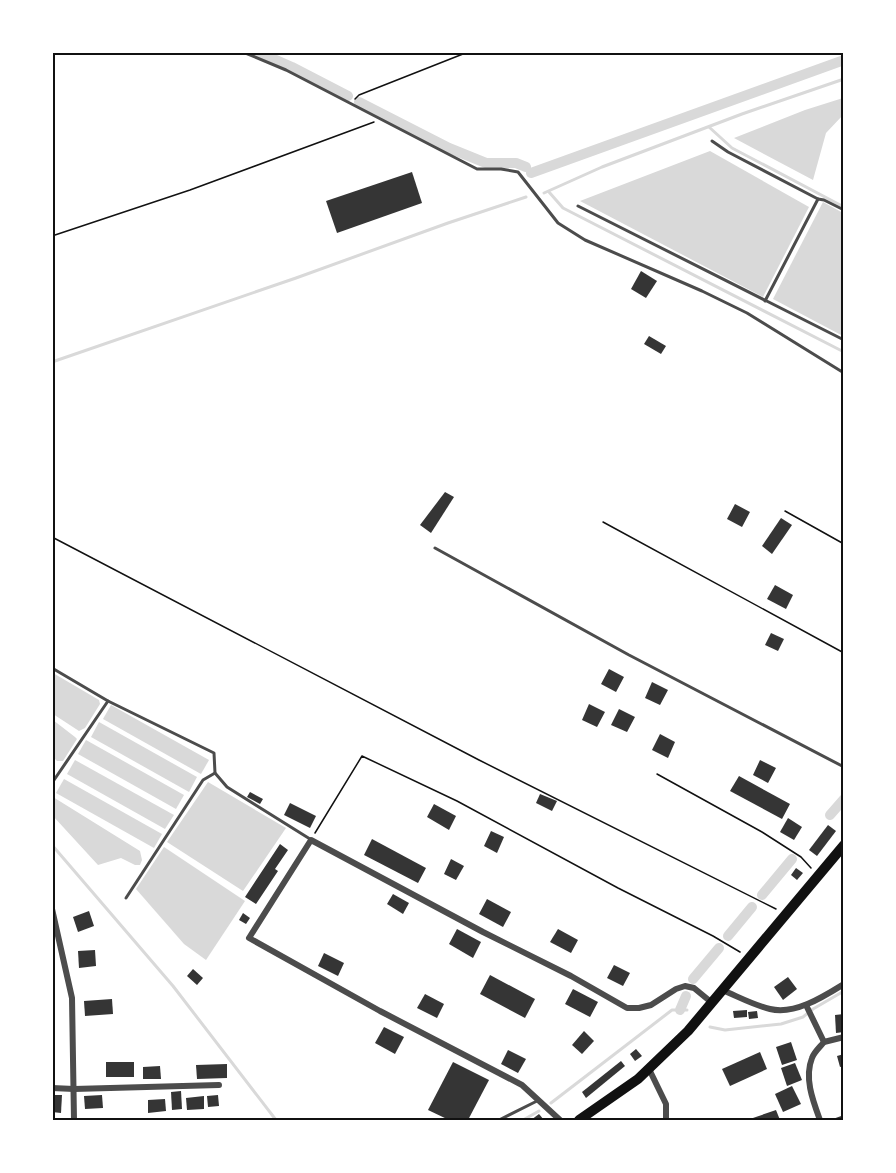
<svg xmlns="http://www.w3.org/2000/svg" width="896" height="1173" font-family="'Noto Serif',serif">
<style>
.water{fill:#d9d9d9}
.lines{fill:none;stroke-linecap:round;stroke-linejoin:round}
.stream{stroke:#d9d9d9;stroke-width:3}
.canal{stroke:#d9d9d9;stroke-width:10}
.building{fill:#353535}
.path{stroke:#111;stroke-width:1.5}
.service{stroke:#4c4c4c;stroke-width:3}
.minor{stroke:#4c4c4c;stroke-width:6}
.primary{stroke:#111;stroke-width:10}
.neatline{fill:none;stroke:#111;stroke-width:2}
</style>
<rect width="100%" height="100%" fill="#fff"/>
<g class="water">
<path d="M 843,98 L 843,115 L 826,133 L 813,180 L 734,138 L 805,110 Z"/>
<path d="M 710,151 L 809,207 L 763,297 L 580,201 Z"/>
<path d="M 823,202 L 843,213 L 843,336 L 773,299 Z"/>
<path d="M 53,673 L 99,700 L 100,704 L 85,728 L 79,731 L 53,714 Z"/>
<path d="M 111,705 L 209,760 L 201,774 L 103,719 Z"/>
<path d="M 53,720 L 75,737 L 77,739 L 63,761 L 57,761 L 53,757 Z"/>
<path d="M 99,722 L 197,777 L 189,792 L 91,737 Z"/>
<path d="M 86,740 L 184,795 L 176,809 L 78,754 Z"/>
<path d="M 75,760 L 174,815 L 165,829 L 67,774 Z"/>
<path d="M 64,779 L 162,834 L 154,848 L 56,793 Z"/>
<path d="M 208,782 L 286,828 L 243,891 L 167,842 Z"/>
<path d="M 53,797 L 140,851 L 142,860 L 140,865 L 135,865 L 121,858 L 98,865 L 53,816 Z"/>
<path d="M 164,847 L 245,901 L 206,960 L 184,944 L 136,889 Z"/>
</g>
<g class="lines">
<g class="stream">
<path d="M 709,127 L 732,148 L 844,207"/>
<path d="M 549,192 L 563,208 L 844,352"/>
<path d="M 544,193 L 602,167 L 742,114 L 844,79"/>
<path d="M 52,362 L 296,278 L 448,223 L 526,197"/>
<path d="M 52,845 L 173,986 L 276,1120"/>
<path d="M 710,1027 L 725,1030 L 781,1024 L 803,1017 L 813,1009 L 844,991"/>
<path d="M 551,1103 L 672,1010 L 687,1010"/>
<path d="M 523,1120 L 539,1111"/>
</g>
<g class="canal">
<path d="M 258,52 L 292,67 L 348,96"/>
<path d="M 359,102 L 449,148 L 486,163 L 516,163 L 526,167"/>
<path d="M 531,173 L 844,60"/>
<path d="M 830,815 L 844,799"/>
<path d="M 762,895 L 792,859"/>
<path d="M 728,936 L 752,907"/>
<path d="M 693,979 L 719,948"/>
<path d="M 680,1010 L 686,996"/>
</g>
</g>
<g class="building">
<path d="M 412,172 L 422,203 L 337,233 L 326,201 Z"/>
<path d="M 641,271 L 657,281 L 646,298 L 631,289 Z"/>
<path d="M 649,336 L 666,346 L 661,354 L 644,344 Z"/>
<path d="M 445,492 L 454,497 L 431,533 L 420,525 Z"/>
<path d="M 735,504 L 750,512 L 742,527 L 727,519 Z"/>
<path d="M 781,518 L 792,525 L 772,554 L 762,546 Z"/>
<path d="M 775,585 L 793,595 L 786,609 L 767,599 Z"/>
<path d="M 771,633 L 784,639 L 778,651 L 765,645 Z"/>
<path d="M 609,669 L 624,677 L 616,692 L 601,684 Z"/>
<path d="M 652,682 L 668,690 L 660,705 L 645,698 Z"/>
<path d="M 589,704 L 605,712 L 597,727 L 582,720 Z"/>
<path d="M 619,709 L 635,717 L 627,732 L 611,725 Z"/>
<path d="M 660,734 L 675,742 L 668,758 L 652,750 Z"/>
<path d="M 760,760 L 776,768 L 768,783 L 753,775 Z"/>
<path d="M 739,776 L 790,804 L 782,819 L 730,791 Z"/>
<path d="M 250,792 L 263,799 L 260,804 L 247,797 Z"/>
<path d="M 540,794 L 557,801 L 552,811 L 536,803 Z"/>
<path d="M 290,803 L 316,816 L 310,828 L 284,815 Z"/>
<path d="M 434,804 L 456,816 L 449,830 L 427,817 Z"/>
<path d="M 788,818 L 802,827 L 794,840 L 780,832 Z"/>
<path d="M 828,825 L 836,831 L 817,856 L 809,850 Z"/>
<path d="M 491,831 L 504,837 L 497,853 L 484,846 Z"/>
<path d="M 372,839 L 426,868 L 418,883 L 364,855 Z"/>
<path d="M 280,844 L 288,850 L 275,869 L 278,871 L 256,904 L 245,897 Z"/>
<path d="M 451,859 L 464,866 L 456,880 L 444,874 Z"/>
<path d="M 796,868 L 803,873 L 797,880 L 791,875 Z"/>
<path d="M 393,894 L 409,903 L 403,914 L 387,904 Z"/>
<path d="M 487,899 L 511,912 L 503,927 L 479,914 Z"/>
<path d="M 89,911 L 94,926 L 78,932 L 73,917 Z"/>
<path d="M 243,913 L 250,918 L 246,924 L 239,920 Z"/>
<path d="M 457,929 L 481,942 L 473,958 L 449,944 Z"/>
<path d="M 558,929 L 578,940 L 571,953 L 550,942 Z"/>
<path d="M 95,950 L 96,966 L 79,968 L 78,951 Z"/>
<path d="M 324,953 L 344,963 L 338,976 L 318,966 Z"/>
<path d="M 614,965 L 630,973 L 623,986 L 607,978 Z"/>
<path d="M 193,969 L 203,978 L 197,985 L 187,976 Z"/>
<path d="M 490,975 L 535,999 L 525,1018 L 480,994 Z"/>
<path d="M 788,977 L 797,989 L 783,1000 L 774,987 Z"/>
<path d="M 573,989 L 598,1002 L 590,1017 L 565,1004 Z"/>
<path d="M 425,994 L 444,1004 L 437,1018 L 417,1008 Z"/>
<path d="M 112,999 L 113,1014 L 85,1016 L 84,1001 Z"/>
<path d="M 747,1010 L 747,1017 L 734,1018 L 733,1011 Z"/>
<path d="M 757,1011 L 758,1018 L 749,1019 L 748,1012 Z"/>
<path d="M 844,1014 L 844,1032 L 836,1033 L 835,1015 Z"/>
<path d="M 384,1027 L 404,1037 L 395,1054 L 375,1043 Z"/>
<path d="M 584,1031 L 594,1041 L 582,1054 L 572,1045 Z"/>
<path d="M 791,1042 L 797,1060 L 782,1065 L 776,1047 Z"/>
<path d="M 636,1049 L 642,1056 L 635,1061 L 630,1054 Z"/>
<path d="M 508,1050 L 526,1059 L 518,1073 L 501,1064 Z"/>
<path d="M 760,1052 L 767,1069 L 730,1086 L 722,1069 Z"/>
<path d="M 844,1054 L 844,1066 L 840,1067 L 837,1056 Z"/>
<path d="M 621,1061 L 625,1066 L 586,1098 L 582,1092 Z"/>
<rect x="106" y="1062" width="28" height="15"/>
<path d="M 453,1062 L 489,1080 L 468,1120 L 449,1120 L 428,1110 Z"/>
<path d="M 795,1063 L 802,1080 L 787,1086 L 781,1068 Z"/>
<path d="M 227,1064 L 227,1078 L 197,1079 L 196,1065 Z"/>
<path d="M 160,1066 L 161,1079 L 143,1079 L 143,1067 Z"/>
<path d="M 792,1086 L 801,1104 L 783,1112 L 775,1094 Z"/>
<path d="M 181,1091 L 182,1109 L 172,1110 L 171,1092 Z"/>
<path d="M 52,1095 L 62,1095 L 61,1113 L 52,1112 Z"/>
<path d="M 102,1095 L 103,1108 L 85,1109 L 84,1096 Z"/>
<path d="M 218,1095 L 219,1106 L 208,1107 L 207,1096 Z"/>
<path d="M 204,1096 L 204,1109 L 187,1110 L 186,1098 Z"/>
<path d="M 165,1099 L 166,1111 L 148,1113 L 148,1100 Z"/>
<path d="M 776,1110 L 780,1120 L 747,1120 Z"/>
<path d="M 539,1114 L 544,1120 L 531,1120 Z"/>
<path d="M 844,1115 L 844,1120 L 830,1120 Z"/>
</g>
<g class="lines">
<g class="path">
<path d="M 355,99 L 359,95 L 468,52"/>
<path d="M 52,236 L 190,190 L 374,122"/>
<path d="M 785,511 L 844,544"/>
<path d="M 603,522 L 844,653"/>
<path d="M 52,537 L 479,760 L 776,909"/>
<path d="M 657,774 L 762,832 L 801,857 L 811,868"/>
<path d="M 315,833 L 362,756 L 457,801 L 618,888 L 713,936 L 740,952"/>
</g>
<g class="service">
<path d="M 243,52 L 286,70 L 477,169 L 501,169 L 518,172 L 558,223 L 585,240 L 702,291 L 747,313 L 844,373"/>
<path d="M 712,141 L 728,152 L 818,199 L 824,200 L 844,210"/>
<path d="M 578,206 L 844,340"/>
<path d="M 765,301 L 818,199"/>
<path d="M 435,548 L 629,655 L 844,767"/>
<path d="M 52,668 L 108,701 L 214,753 L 215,773 L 227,787 L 310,839"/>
<path d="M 52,783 L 108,701"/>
<path d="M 126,898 L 203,780 L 215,773"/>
<path d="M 499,1120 L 537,1101"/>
</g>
<g class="minor">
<path d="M 52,909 L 72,998 L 74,1120"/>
<path d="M 722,990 C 737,996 753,1005 770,1009 C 795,1015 823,997 844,984"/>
<path d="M 806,1005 L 824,1042"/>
<path d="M 649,1069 L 666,1104 L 666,1120"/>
<path d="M 52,1088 L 74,1089 L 219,1085"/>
<path d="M 560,1120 L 522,1085 L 380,1011 L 249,938 L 311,840 L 483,932 L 571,976 L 627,1008 L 639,1008 L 651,1005 L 676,989 L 685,986 L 694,988 L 711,1002"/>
<path d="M 820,1120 C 813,1101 804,1078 812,1058 C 814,1052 820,1047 824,1042 L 844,1037"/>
</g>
<path class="primary" d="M 579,1120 L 638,1079 L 688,1031 L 844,845"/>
</g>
<rect width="896" height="1173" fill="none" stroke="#ffffff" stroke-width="108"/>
<rect x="54" y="54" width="788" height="1065" class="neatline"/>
</svg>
